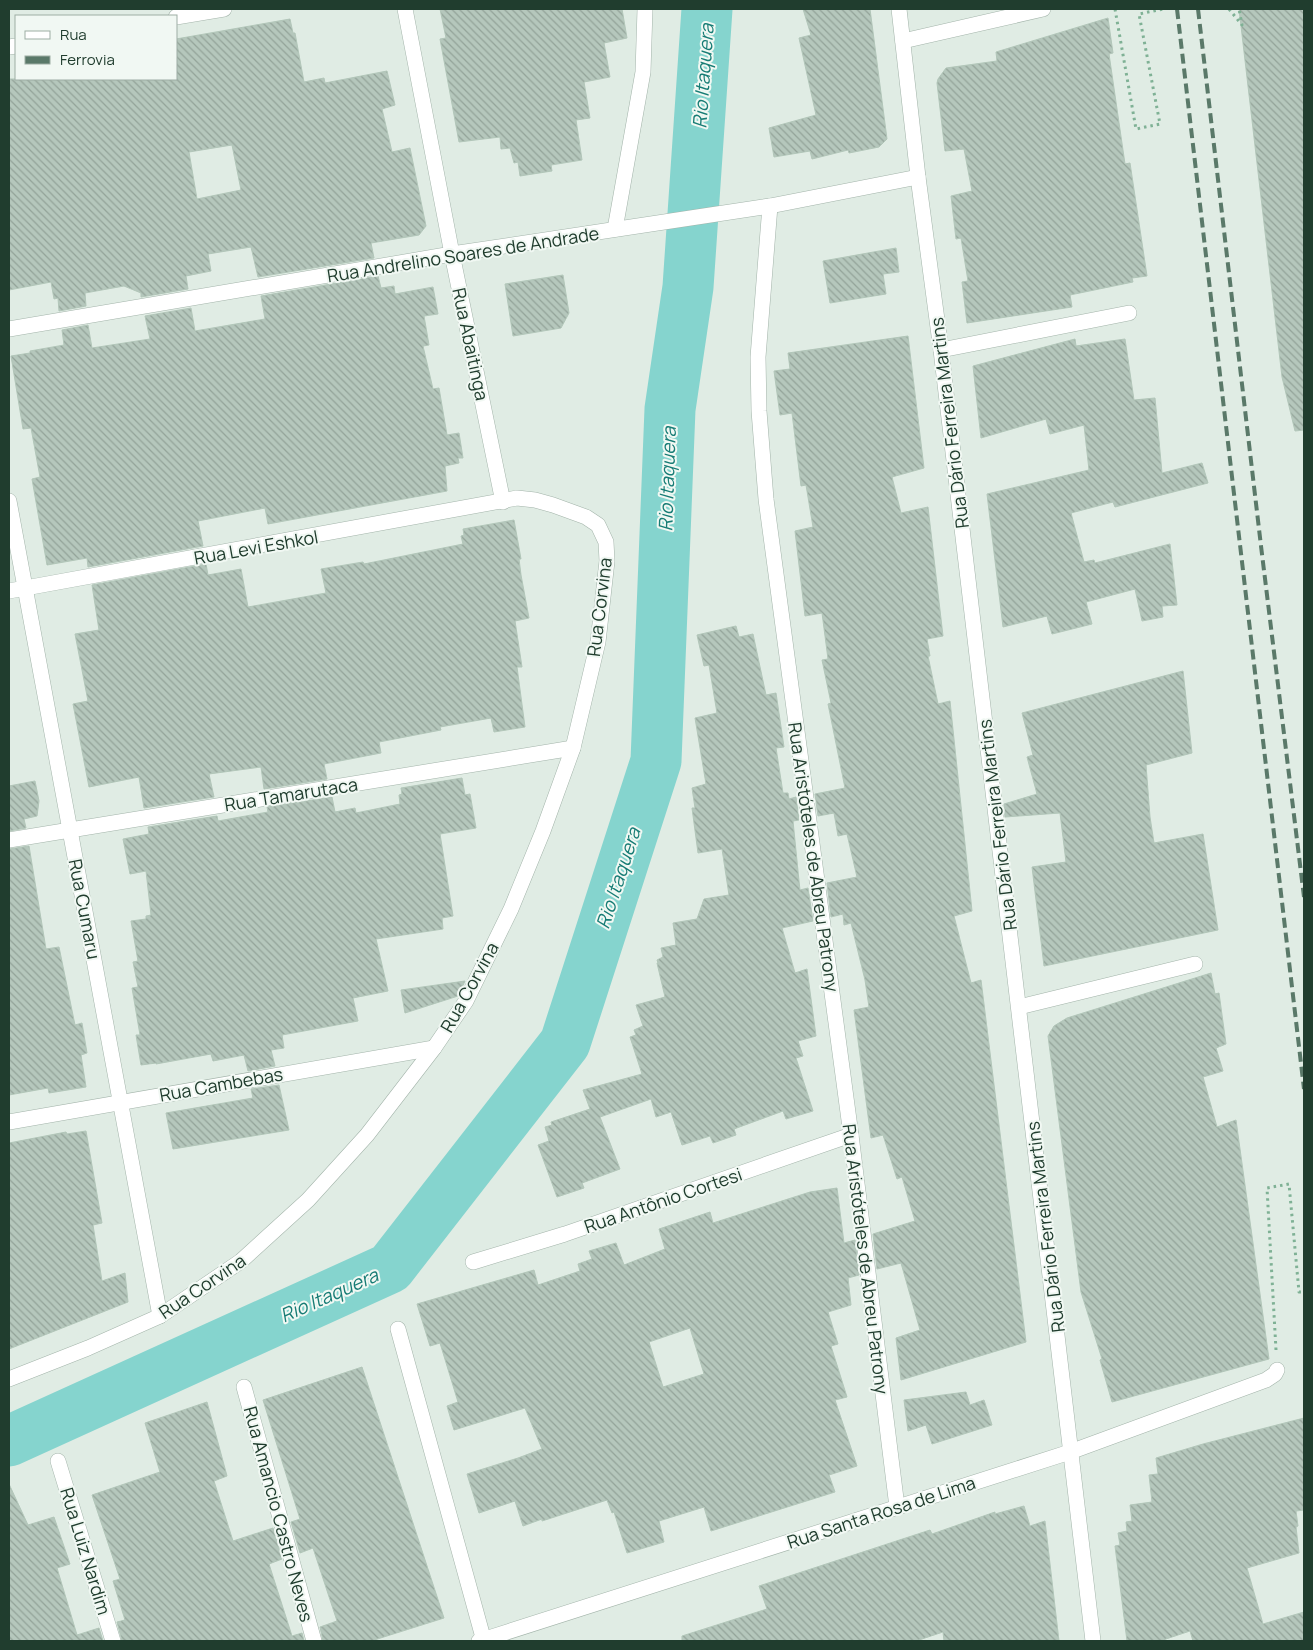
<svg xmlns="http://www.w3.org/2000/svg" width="1313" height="1650" font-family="Manrope,sans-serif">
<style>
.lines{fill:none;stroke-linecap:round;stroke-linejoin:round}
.river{stroke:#85d4ce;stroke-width:51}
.building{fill:url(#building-back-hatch);stroke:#b2c6b9;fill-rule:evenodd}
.minor-casing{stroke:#a3b4aa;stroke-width:16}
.path{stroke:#7fb195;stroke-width:3;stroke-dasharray:2.5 4;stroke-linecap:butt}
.minor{stroke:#fff;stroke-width:15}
.rail{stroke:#5a7969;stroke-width:4;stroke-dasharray:10 5;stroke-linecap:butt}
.labels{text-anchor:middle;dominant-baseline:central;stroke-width:4;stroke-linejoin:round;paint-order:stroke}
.street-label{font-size:18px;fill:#203d2e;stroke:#f1f8f3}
.water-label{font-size:19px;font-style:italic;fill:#177c75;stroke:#f1f8f3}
</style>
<defs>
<pattern id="building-back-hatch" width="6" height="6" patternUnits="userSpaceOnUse" patternTransform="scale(1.25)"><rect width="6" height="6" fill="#b5c7bc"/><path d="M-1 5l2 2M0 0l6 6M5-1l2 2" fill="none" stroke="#93a399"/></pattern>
</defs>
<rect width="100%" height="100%" fill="#e0ece4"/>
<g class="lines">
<path class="river" d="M 9,1441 L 390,1268 L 565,1043 L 656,761 L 670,409 L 688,287 L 707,9"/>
</g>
<g class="building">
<path d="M 440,9 L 622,9 L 627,38 L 604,43 L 610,77 L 584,82 L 590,118 L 576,120 L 582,160 L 551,165 L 552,171 L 520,176 L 518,162 L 514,163 L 510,148 L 501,149 L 500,137 L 459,142 L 440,39 L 446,38 Z"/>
<path d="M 803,9 L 870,9 L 887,139 L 879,147 L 849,153 L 848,150 L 812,159 L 810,151 L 774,157 L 769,128 L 816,115 L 799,38 L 811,35 Z"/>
<path d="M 1239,9 L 1304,9 L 1304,430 L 1295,431 L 1282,377 Z"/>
<path d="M 1108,18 L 1113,53 L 1109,54 L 1125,164 L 1130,163 L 1147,276 L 1132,278 L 1133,282 L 1070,295 L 1072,307 L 967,323 L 962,282 L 968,281 L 961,238 L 956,239 L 951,196 L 972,191 L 964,149 L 945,151 L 937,83 L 938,79 L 946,68 L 997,61 L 996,52 Z"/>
<path d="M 290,19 L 293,33 L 295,33 L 304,82 L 324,78 L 325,83 L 387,71 L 395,105 L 382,109 L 392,152 L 410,148 L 426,226 L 419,235 L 371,243 L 374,258 L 258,277 L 251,247 L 208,254 L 211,271 L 186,276 L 188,289 L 141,297 L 141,293 L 124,286 L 85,293 L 86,306 L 59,311 L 58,298 L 54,299 L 51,282 L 9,290 L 9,79 L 176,79 L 176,39 ZM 232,145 L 241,190 L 197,199 L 189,152 Z"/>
<path d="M 896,248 L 899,272 L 883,274 L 886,294 L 830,303 L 823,261 Z"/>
<path d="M 563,275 L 569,313 L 561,328 L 513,336 L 505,284 Z"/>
<path d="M 378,276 L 381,288 L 394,286 L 395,294 L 433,287 L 438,314 L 424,316 L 429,345 L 423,346 L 433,389 L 439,388 L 447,435 L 459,433 L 463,458 L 458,458 L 459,463 L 445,466 L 447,491 L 268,524 L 265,508 L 198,521 L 203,546 L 88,567 L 87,558 L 47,565 L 32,479 L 40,477 L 31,428 L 23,429 L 11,356 L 30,353 L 30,351 L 64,345 L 62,330 L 88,325 L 92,348 L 150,339 L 145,316 L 191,308 L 195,331 L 265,319 L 261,296 Z"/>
<path d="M 908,336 L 924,468 L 892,477 L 901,513 L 928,507 L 943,636 L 927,639 L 930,656 L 928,656 L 938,704 L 950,701 L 972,911 L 954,916 L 971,983 L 981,980 L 1026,1342 L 901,1380 L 896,1338 L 920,1330 L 901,1263 L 877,1269 L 873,1234 L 915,1221 L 902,1177 L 897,1179 L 883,1135 L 871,1138 L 854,1010 L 869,1007 L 865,980 L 851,923 L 844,925 L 843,914 L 831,917 L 827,883 L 857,877 L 847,834 L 838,836 L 834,813 L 818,816 L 815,794 L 845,788 L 828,704 L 831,703 L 822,660 L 828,659 L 822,613 L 805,616 L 795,531 L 813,527 L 806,485 L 801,486 L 792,413 L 780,415 L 774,371 L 790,369 L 788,353 Z"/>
<path d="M 1075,339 L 1076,346 L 1125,339 L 1134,400 L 1155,398 L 1162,473 L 1202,463 L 1208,483 L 1115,507 L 1113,502 L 1071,513 L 1084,562 L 1094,560 L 1095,563 L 1170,544 L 1177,605 L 1162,606 L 1163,617 L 1142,621 L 1135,589 L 1086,602 L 1092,624 L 1052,634 L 1047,616 L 1003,627 L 987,494 L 1089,470 L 1084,425 L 1050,434 L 1046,419 L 981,438 L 973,366 Z"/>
<path d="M 514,520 L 521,559 L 519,559 L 521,575 L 529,618 L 515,621 L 522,667 L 517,667 L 525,727 L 494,732 L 491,718 L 440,727 L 441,730 L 379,742 L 381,753 L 324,764 L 327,779 L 264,789 L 261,767 L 209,774 L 214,797 L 144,808 L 139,777 L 89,787 L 73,704 L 88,701 L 75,634 L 99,630 L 92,585 L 206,564 L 208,575 L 241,569 L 248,607 L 326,593 L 321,569 L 363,562 L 364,564 L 463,544 L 461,536 L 464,535 L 463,529 Z"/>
<path d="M 736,626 L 739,637 L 753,634 L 766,695 L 776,693 L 784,747 L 776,748 L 783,793 L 788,793 L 789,799 L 796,797 L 799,820 L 793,821 L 799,881 L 800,890 L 808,888 L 813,921 L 782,928 L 795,973 L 807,969 L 816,1036 L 798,1041 L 803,1056 L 796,1058 L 813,1111 L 786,1119 L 783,1111 L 734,1129 L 736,1135 L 713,1143 L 710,1136 L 682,1145 L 671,1112 L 656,1117 L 651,1099 L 600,1117 L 620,1169 L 582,1183 L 584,1188 L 557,1197 L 538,1145 L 549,1141 L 545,1127 L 552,1125 L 551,1122 L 590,1109 L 583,1090 L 642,1074 L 630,1037 L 636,1035 L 634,1030 L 643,1026 L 636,1005 L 665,997 L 657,963 L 658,963 L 657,960 L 663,957 L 661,948 L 676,945 L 673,923 L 697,919 L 704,899 L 729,895 L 722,849 L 698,853 L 692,808 L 695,808 L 692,788 L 706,784 L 695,718 L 717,713 L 709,665 L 704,666 L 697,635 Z"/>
<path d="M 1183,671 L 1192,753 L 1146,765 L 1150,817 L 1154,843 L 1203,834 L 1218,930 L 1044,966 L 1032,867 L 1066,862 L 1060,813 L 1005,817 L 1004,804 L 1037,794 L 1027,757 L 1033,755 L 1022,713 Z"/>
<path d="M 462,778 L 465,795 L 470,794 L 476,828 L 440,834 L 453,916 L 442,918 L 443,929 L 376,939 L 388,991 L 353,998 L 358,1021 L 282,1035 L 284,1048 L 271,1050 L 275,1066 L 248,1071 L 244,1055 L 213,1061 L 211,1054 L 156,1064 L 156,1063 L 141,1065 L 136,1035 L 140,1035 L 132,988 L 138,987 L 133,962 L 138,961 L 131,921 L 146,919 L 146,916 L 151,915 L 146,871 L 130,874 L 123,839 L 149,834 L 148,827 L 217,816 L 218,821 L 268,812 L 267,807 L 332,797 L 335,812 L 355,808 L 356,813 L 400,804 L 399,795 L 402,794 L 401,788 Z"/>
<path d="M 35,781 L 39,801 L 37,816 L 24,819 L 26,828 L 9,831 L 9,786 Z"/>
<path d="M 29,846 L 46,949 L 59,947 L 75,1025 L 82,1023 L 87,1053 L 81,1055 L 86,1087 L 49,1093 L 48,1088 L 9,1095 L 9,849 Z"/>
<path d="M 1211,973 L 1215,994 L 1219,993 L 1226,1044 L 1216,1048 L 1223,1071 L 1203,1077 L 1217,1127 L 1236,1120 L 1269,1359 L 1112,1402 L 1100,1360 L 1102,1359 L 1081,1292 L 1048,1036 L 1054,1026 L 1067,1018 Z"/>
<path d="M 465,981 L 458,996 L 405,1013 L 401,990 Z"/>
<path d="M 279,1085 L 289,1130 L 173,1149 L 166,1113 L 253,1098 L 251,1089 Z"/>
<path d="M 86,1131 L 102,1223 L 93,1225 L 102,1281 L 125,1273 L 128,1302 L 9,1349 L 9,1143 L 66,1132 L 67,1134 Z"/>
<path d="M 837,1188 L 844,1243 L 855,1240 L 859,1275 L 848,1278 L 851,1305 L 828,1312 L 838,1344 L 831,1346 L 847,1397 L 835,1400 L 857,1466 L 829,1475 L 835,1492 L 711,1531 L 704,1507 L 659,1521 L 664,1542 L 627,1553 L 614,1512 L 612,1513 L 607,1500 L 542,1521 L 542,1519 L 523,1526 L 515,1501 L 479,1513 L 467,1474 L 518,1458 L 542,1449 L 525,1408 L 454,1430 L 447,1406 L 458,1402 L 440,1343 L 430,1346 L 417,1304 L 534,1270 L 538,1285 L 580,1271 L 578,1264 L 592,1259 L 589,1251 L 616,1243 L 624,1265 L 665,1249 L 659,1229 L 710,1212 L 713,1223 L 810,1192 ZM 690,1328 L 704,1374 L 663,1387 L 649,1342 Z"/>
<path d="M 362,1367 L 444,1618 L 371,1641 L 323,1641 L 320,1627 L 337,1621 L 313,1548 L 300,1553 L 291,1522 L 300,1519 L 263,1400 Z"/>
<path d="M 966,1392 L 970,1405 L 984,1400 L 992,1425 L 932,1444 L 926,1425 L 908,1431 L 904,1400 Z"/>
<path d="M 207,1402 L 227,1476 L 214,1481 L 233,1541 L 273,1528 L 282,1559 L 269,1564 L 292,1636 L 302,1633 L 304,1641 L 122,1641 L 117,1622 L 125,1620 L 113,1581 L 120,1579 L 92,1495 L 160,1472 L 145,1423 Z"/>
<path d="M 1304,1418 L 1304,1510 L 1296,1511 L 1298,1526 L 1296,1527 L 1299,1553 L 1247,1568 L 1263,1624 L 1304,1612 L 1304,1641 L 1193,1641 L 1190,1631 L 1160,1641 L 1127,1641 L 1115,1546 L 1120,1545 L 1118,1533 L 1127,1531 L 1126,1522 L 1132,1521 L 1130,1505 L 1152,1502 L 1149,1475 L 1158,1474 L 1156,1458 L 1203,1444 Z"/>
<path d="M 9,1484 L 28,1525 L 54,1517 L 70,1564 L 57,1568 L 77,1635 L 99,1628 L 103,1641 L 9,1641 Z"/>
<path d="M 1024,1506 L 1030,1526 L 1045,1521 L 1059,1641 L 944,1641 L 943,1632 L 916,1641 L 682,1641 L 682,1636 L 767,1609 L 759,1586 L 930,1530 L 932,1534 L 995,1512 L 995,1514 Z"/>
</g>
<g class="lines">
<g class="minor-casing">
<g id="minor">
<path d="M 405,9 L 452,254 L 503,502"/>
<path d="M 899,9 L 918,177 L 941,350 L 1093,1641"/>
<path d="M 176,17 L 224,9"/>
<path d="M 903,41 L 1043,9"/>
<path d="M 9,47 L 16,46"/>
<path d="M 770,206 L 758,357 L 759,411 L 766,499 L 851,1135 L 897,1507"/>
<path d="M 615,229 L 643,72 L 645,9"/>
<path d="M 9,329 L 452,254 L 770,206 L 918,177"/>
<path d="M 941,350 L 1129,313"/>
<path d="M 9,501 L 160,1316"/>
<path d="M 9,591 L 517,498 L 535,500 L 553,505 L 586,517 L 598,525 L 606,542 L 607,561 L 598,642 L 573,748 L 543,831 L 511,909 L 466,1001 L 434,1048 L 367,1135 L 308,1200 L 241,1261 L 160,1316 L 88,1348 L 9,1379"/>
<path d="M 9,840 L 573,748"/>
<path d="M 1019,1007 L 1195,964"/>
<path d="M 9,1122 L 434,1048"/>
<path d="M 473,1262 L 565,1234 L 851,1135"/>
<path d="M 398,1329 L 484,1641"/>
<path d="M 244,1387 L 314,1641"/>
<path d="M 58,1461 L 113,1641"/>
<path d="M 479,1641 L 1070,1452 L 1266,1380 L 1275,1374 L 1277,1370"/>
</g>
</g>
<g class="path">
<path d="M 1115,9 L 1136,129 L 1160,124 L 1139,14 L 1163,9"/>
<path d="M 1229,9 L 1242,25 L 1239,9"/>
<path d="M 1276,1350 L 1267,1188 L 1289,1184 L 1299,1292 L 1304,1292"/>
</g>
<use href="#minor" class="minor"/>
<g class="rail">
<path d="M 1177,9 L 1304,1089"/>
<path d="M 1198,9 L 1261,546 L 1304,897"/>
</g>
</g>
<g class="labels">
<g class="street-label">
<text transform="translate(463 254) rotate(-9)">Rua Andrelino Soares de Andrade</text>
<text transform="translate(471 344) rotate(78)">Rua Abaitinga</text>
<text transform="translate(949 423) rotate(-97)">Rua Dário Ferreira Martins</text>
<text transform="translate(256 547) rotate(-10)">Rua Levi Eshkol</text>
<text transform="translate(599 607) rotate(-83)">Rua Corvina</text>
<text transform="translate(291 794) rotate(-9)">Rua Tamarutaca</text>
<text transform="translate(997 825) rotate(-97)">Rua Dário Ferreira Martins</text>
<text transform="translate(814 857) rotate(82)">Rua Aristóteles de Abreu Patrony</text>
<text transform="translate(85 909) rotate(79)">Rua Cumaru</text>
<text transform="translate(469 987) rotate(-61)">Rua Corvina</text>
<text transform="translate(221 1084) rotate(-10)">Rua Cambebas</text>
<text transform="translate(663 1200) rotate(-19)">Rua Antônio Cortesi</text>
<text transform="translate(1045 1227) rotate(-97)">Rua Dário Ferreira Martins</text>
<text transform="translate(866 1259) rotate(83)">Rua Aristóteles de Abreu Patrony</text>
<text transform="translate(202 1286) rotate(-34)">Rua Corvina</text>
<text transform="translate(881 1512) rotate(-18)">Rua Santa Rosa de Lima</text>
<text transform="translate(279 1514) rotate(75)">Rua Amancio Castro Neves</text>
<text transform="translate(86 1551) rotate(73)">Rua Luiz Nardim</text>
</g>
<g class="water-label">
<text transform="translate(703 76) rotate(-86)">Rio Itaquera</text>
<text transform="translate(667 479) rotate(-88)">Rio Itaquera</text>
<text transform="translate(618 878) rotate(-72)">Rio Itaquera</text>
<text transform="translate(329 1295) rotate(-24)">Rio Itaquera</text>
</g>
</g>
<rect width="1313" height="1650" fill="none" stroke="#203d2e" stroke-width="20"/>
<rect x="15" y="15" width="162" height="65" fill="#f1f8f3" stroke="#9dada4"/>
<rect x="25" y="31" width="25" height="8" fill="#ffffff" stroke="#9dada4"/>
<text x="60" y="40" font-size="15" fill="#203d2e">Rua</text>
<rect x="25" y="56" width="25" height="8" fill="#5a7969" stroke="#9dada4"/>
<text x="60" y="65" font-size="15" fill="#203d2e">Ferrovia</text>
</svg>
